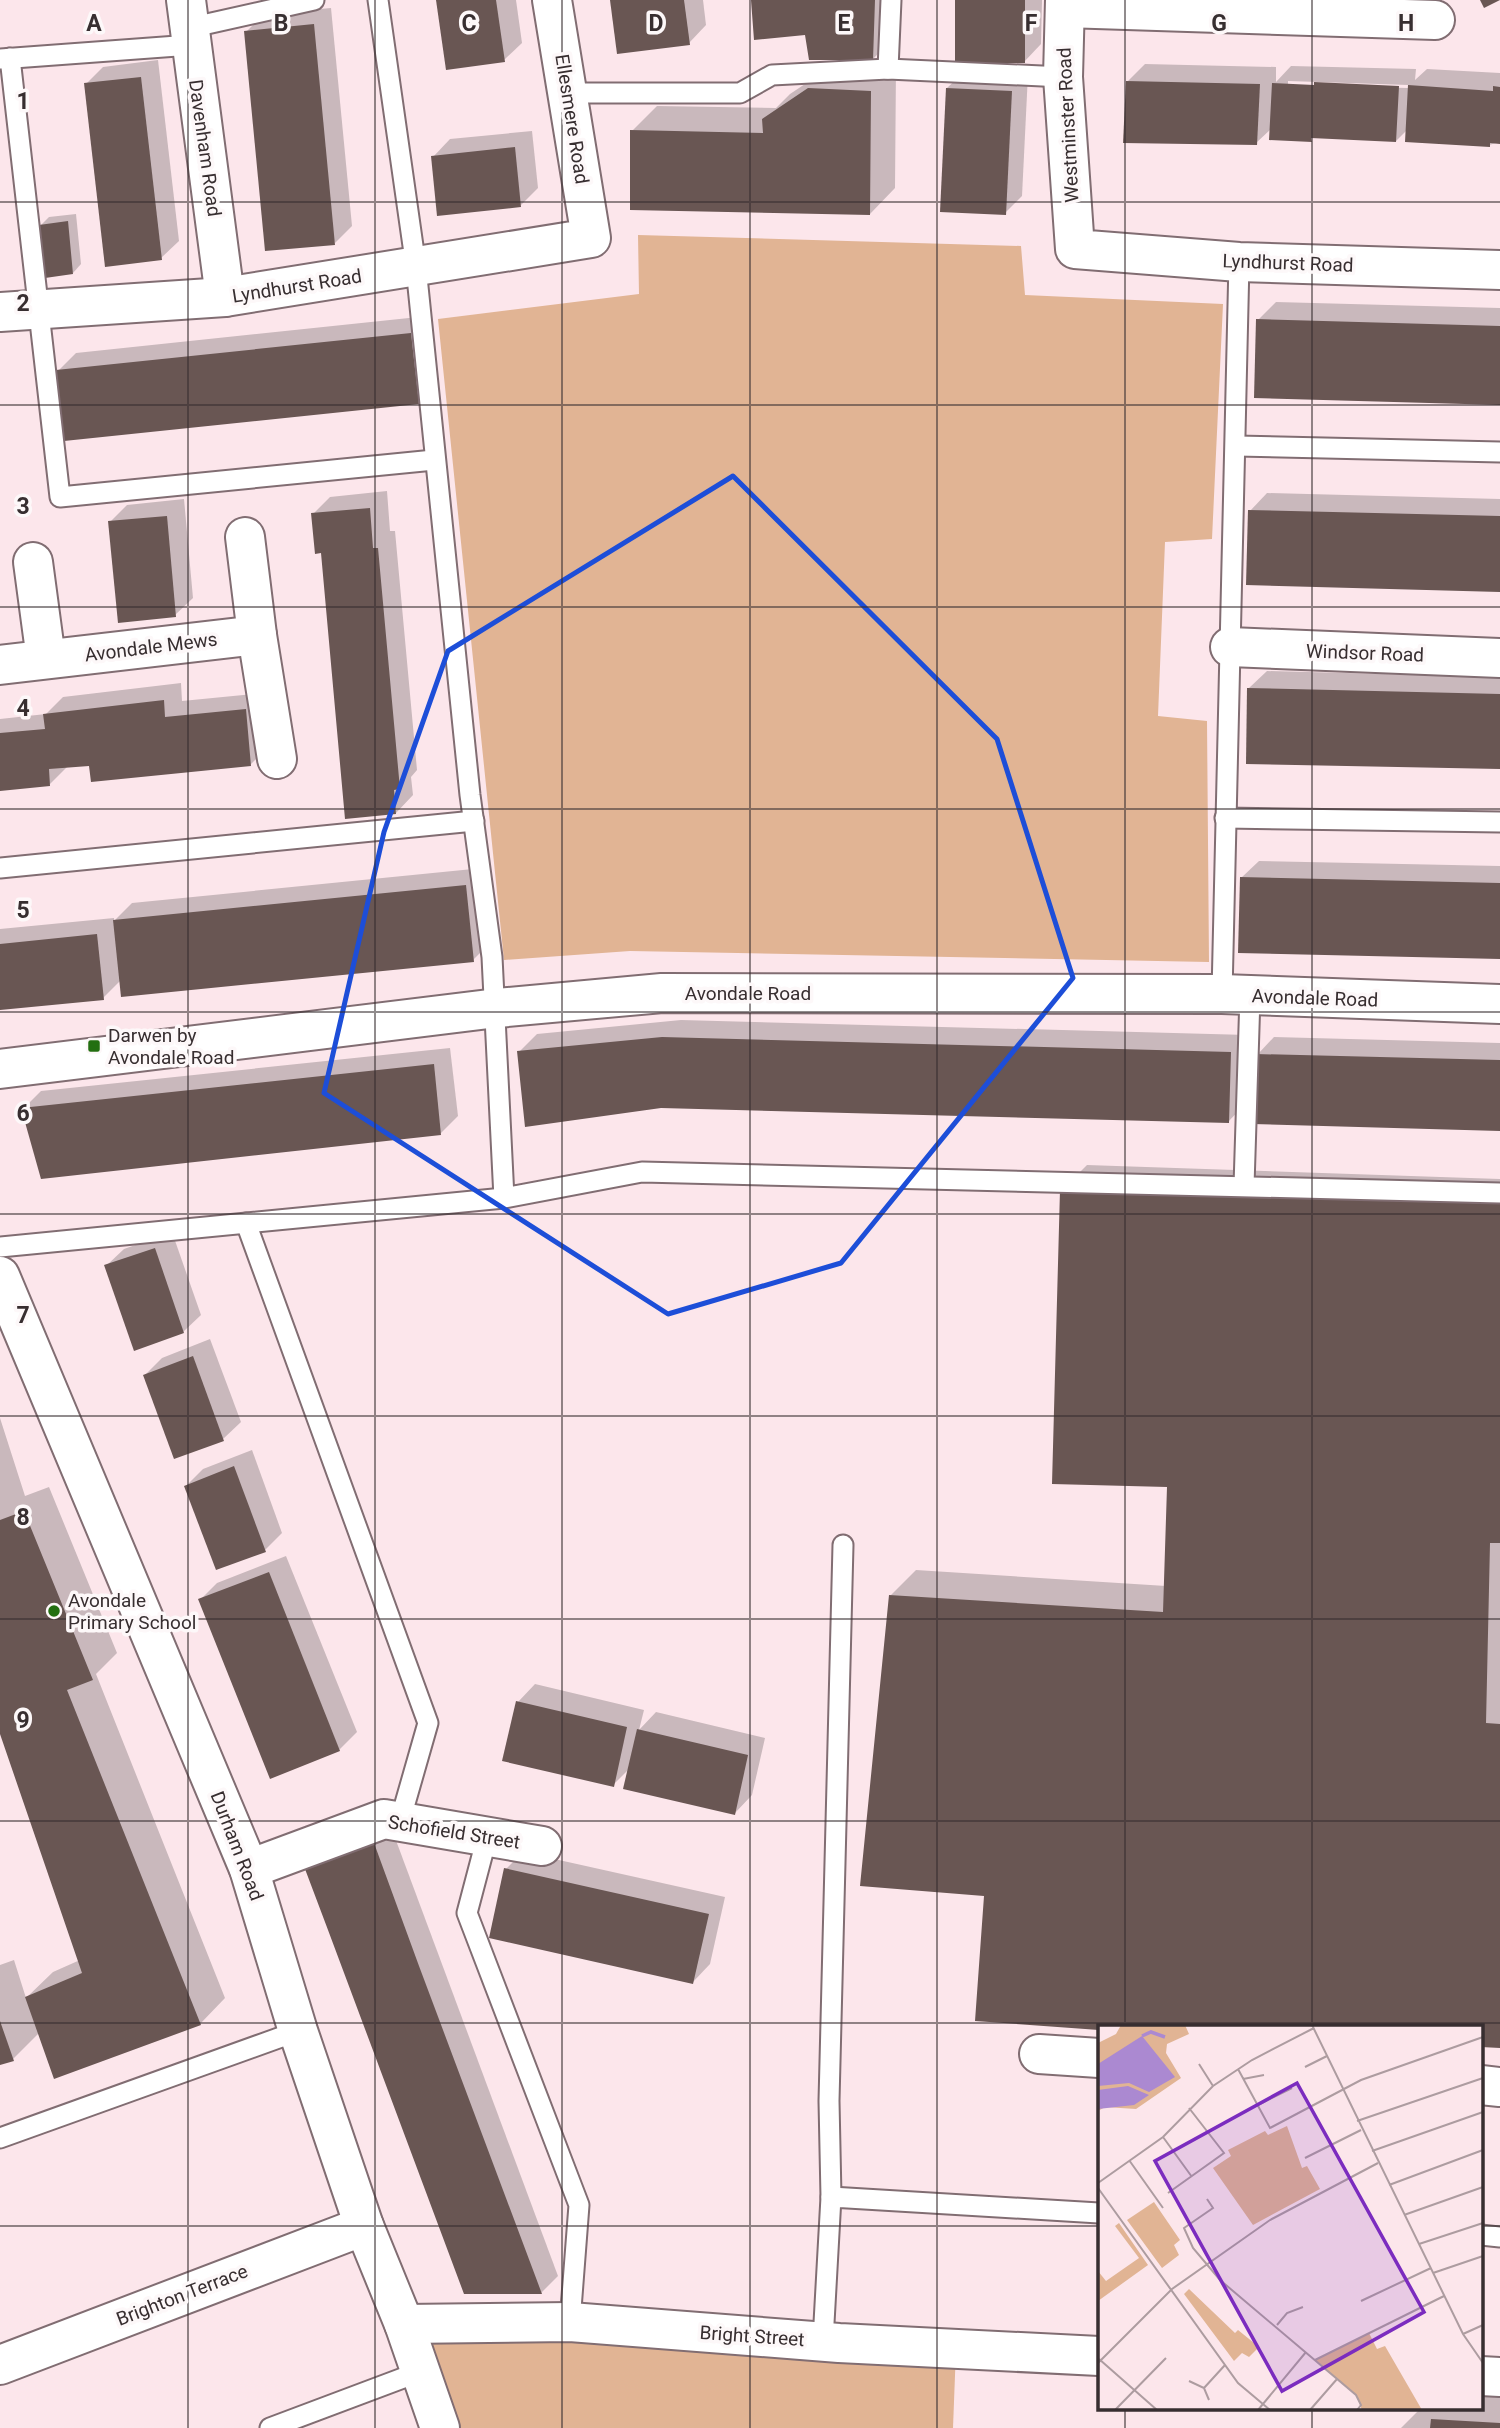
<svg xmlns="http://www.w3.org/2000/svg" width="1500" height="2428" font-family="Roboto,sans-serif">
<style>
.green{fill:#e1b494}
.shadow{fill:#0003;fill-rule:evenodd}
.building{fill:#695653}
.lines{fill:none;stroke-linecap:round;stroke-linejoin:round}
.lane-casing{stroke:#816d72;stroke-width:23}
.street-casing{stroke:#816d72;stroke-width:42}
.lane{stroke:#fff;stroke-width:19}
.street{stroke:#fff;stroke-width:38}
.marked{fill:none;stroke:#1d4ed8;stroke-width:5;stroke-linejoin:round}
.grid{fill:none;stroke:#372e30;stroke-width:2;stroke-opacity:0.55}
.poi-dot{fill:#236f11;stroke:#fdf8f9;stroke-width:2.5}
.labels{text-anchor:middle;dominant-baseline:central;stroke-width:7;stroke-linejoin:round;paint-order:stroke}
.street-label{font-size:19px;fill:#372e30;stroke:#fdf8f9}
.poi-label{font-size:19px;fill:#372e30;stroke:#fdf8f9;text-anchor:start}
.inset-river{fill:none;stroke:#ab89d1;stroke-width:3.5}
.inset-road{fill:none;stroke:#ad9ca0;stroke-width:2}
.view{fill:#7b2cbf;fill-opacity:0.15;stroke:#7b2cbf;stroke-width:3.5}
.inset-edge{fill:none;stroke:#372e30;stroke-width:3.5}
.grid-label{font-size:23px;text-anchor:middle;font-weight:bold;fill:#372e30;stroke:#fdf8f9;stroke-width:7;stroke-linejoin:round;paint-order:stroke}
</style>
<rect width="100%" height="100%" fill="#fce6eb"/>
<g class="green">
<path d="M 638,235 L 1021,246 L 1025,295 L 1223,304 L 1212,539 L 1165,542 L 1158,716 L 1207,721 L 1209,962 L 630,951 L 504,960 L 438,319 L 639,294 Z"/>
<path d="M 404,2324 L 956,2349 L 953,2428 L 442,2428 Z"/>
</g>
<g class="shadow">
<path d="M 437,0 L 516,0 L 522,43 L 504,60 Z"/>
<path d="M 612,0 L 703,0 L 706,25 L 689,43 Z"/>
<path d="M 753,0 L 899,0 L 898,33 L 873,59 L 807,33 Z"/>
<path d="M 957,0 L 1042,0 L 1041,44 L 1024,62 Z"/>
<path d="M 331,8 L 352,226 L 335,243 L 246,32 L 264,14 Z"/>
<path d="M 158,60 L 179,241 L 161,258 L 86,84 L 103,67 Z"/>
<path d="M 835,64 L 896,66 L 895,188 L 870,214 L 632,131 L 657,106 L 776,108 L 790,94 Z"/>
<path d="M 1145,64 L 1276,67 L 1276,82 L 1291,66 L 1416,69 L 1415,80 L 1427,69 L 1500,73 L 1500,142 L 1489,145 L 1408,129 L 1396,141 L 1314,136 L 1311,140 L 1271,129 L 1256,143 L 1128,81 ZM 1288,81 L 1408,85 L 1408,88 L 1288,85 Z"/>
<path d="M 965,71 L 1028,74 L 1022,196 L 1005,213 L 947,88 Z"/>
<path d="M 532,131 L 538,188 L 521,205 L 433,157 L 450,139 Z"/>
<path d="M 76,214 L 81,264 L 73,273 L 41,225 L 49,217 Z"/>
<path d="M 1276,302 L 1500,308 L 1500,403 L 1258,320 Z"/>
<path d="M 428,316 L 435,385 L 418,402 L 58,371 L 76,353 Z"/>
<path d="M 387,491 L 390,531 L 395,531 L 417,770 L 411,777 L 413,795 L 396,813 L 313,514 L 330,497 Z"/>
<path d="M 1267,493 L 1500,499 L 1500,590 L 1250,511 Z"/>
<path d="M 184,499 L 193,598 L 175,615 L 110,522 L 127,505 Z"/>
<path d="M 1267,671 L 1500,677 L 1500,768 L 1249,688 Z"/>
<path d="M 181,683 L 182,701 L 263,693 L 268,747 L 250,765 L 68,766 L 50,784 L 0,789 L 0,719 L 46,714 L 63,697 Z"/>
<path d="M 1259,861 L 1500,866 L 1500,958 L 1241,878 Z"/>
<path d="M 483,868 L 490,943 L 473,960 L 121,980 L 103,998 L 0,1008 L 0,929 L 114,918 L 114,921 L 132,903 Z"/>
<path d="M 681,1020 L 1248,1035 L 1245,1104 L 1228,1122 L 519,1052 L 537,1034 Z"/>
<path d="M 1274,1037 L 1500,1043 L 1500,1129 L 1257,1055 Z"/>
<path d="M 450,1048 L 458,1116 L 441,1133 L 23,1109 L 41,1091 Z"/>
<path d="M 1087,1165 L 1500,1179 L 1500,2046 L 1481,2046 L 1481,2027 L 1099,2028 L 977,2020 L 986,1895 L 890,1596 L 916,1570 L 1166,1586 L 1169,1486 L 1062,1190 Z"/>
<path d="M 172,1232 L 201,1315 L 183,1332 L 106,1266 L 124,1249 Z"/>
<path d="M 210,1339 L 241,1422 L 223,1439 L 175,1457 L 145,1375 L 162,1358 Z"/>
<path d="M 0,1418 L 25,1496 L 49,1487 L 117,1653 L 96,1674 L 225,1998 L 200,2024 L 39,2033 L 13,2059 L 0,2063 L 0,1965 L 14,1960 L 26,1998 L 53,1972 L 80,1960 L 0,1728 Z"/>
<path d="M 252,1450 L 282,1533 L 265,1550 L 186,1486 L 203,1469 Z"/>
<path d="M 286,1556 L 357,1732 L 339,1750 L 271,1777 L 200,1600 L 217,1583 Z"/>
<path d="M 535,1684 L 644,1710 L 639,1730 L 656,1712 L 765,1738 L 752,1795 L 735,1813 L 630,1768 L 613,1785 L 518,1702 Z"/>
<path d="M 391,1827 L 558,2276 L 541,2293 L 307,1869 L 325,1852 Z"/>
<path d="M 523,1852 L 725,1897 L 710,1964 L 693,1982 L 506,1869 Z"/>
<path d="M 1481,2395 L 1500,2397 L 1500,2428 L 1401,2428 L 1420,2409 L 1481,2409 Z"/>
</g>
<g class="building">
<path d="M 436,0 L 496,0 L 505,62 L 446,70 Z"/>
<path d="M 610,0 L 684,0 L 690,45 L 617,54 Z"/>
<path d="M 751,0 L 875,0 L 873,60 L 809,60 L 805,35 L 754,40 Z"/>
<rect x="955" y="0" width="70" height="63"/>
<path d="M 1480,0 L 1500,0 L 1484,8 Z"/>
<path d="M 314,24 L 335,245 L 265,251 L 244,31 Z"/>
<path d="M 141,77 L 162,260 L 105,267 L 84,83 Z"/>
<path d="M 1126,81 L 1260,84 L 1257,145 L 1123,143 Z"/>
<path d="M 1314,82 L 1399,86 L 1396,142 L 1311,138 L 1312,142 L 1269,140 L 1272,83 L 1314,85 Z"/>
<path d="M 1408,85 L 1493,91 L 1493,86 L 1500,87 L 1500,144 L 1490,143 L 1490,147 L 1405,142 Z"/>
<path d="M 808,88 L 871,91 L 870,215 L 630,210 L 630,130 L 763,133 L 762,119 Z"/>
<path d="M 946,88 L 1012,91 L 1006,215 L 940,212 Z"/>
<path d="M 515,147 L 521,207 L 437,216 L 431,156 Z"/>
<path d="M 68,221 L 73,274 L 45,278 L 39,225 Z"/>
<path d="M 1256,319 L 1500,326 L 1500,405 L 1254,398 Z"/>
<path d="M 411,333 L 419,404 L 64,441 L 56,370 Z"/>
<path d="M 370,508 L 373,548 L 378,548 L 400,789 L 394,790 L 396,814 L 345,819 L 321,553 L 315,554 L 311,513 Z"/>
<path d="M 1248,510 L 1500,516 L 1500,592 L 1246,585 Z"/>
<path d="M 167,516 L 176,617 L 118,623 L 108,521 Z"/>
<path d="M 1247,688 L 1500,694 L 1500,769 L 1246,764 Z"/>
<path d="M 164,700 L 165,717 L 246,709 L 251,766 L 91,782 L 89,766 L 49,769 L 50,786 L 0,791 L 0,733 L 45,729 L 43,714 Z"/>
<path d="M 1240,877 L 1500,883 L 1500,959 L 1238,953 Z"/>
<path d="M 466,885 L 474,962 L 121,997 L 113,920 Z"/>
<path d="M 97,934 L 104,1000 L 0,1010 L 0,944 Z"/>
<path d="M 662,1037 L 1231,1052 L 1229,1123 L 661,1108 L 525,1127 L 517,1051 Z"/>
<path d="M 1255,1054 L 1500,1060 L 1500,1131 L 1253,1124 Z"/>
<path d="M 434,1064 L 441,1135 L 41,1179 L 21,1108 Z"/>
<path d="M 1060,1190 L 1500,1204 L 1500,1543 L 1490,1543 L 1486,1723 L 1500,1724 L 1500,2048 L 1481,2047 L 1481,2027 L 1099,2027 L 1099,2030 L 975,2021 L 984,1896 L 860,1886 L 889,1595 L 1163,1612 L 1167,1487 L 1052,1484 Z"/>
<path d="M 155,1248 L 184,1333 L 134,1351 L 104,1265 Z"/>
<path d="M 193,1356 L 224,1441 L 174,1459 L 143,1375 Z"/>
<path d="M 234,1466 L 266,1552 L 216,1570 L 184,1486 Z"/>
<path d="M 24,1511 L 93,1680 L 67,1690 L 201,2025 L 54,2079 L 25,1997 L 82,1973 L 0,1734 L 0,1520 Z"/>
<path d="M 269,1572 L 340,1751 L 270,1779 L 198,1599 Z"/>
<path d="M 516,1701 L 627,1727 L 614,1787 L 502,1761 Z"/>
<path d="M 637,1729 L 748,1755 L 735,1815 L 623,1789 Z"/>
<path d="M 374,1843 L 419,1966 L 542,2294 L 464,2294 L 328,1930 L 305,1869 Z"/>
<path d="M 504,1868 L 709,1914 L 693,1984 L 489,1938 Z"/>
<path d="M 0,2021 L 14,2061 L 0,2065 Z"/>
<path d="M 1431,2419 L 1500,2423 L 1500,2428 L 1430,2428 Z"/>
</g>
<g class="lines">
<g class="lane-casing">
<g id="lane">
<path d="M 378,0 L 416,267 L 470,795 L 492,957 L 504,1198 L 642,1172 L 1500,1193"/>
<path d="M 189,28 L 314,0"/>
<path d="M 10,58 L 60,497 L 434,460"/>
<path d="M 0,59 L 191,45"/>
<path d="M 888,69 L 891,0"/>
<path d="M 567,93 L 740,93 L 772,75 L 888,69 L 1063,77"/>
<path d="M 1237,446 L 1500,452"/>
<path d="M 1225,818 L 1500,822"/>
<path d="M 0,868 L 474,821"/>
<path d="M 1222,994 L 1239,262"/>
<path d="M 1244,1186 L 1250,996"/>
<path d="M 246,1223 L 428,1723 L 400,1821"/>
<path d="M 0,1247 L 504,1198"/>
<path d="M 487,1837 L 467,1913 L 579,2205 L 570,2322"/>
<path d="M 0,2138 L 298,2031"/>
<path d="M 831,2197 L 829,2101 L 843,1545"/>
<path d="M 1481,2235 L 1500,2237"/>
<path d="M 823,2341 L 831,2197 L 1099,2213"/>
<path d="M 270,2428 L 419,2372"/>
</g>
</g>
<g class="street-casing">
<g id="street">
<path d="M 186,0 L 225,297"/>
<path d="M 1065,0 L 1063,77 L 1075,249 L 1239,262 L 1500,270"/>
<path d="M 1065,8 L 1435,20"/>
<path d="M 0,312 L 225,297 L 591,238 L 552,0"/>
<path d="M 33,562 L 46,659"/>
<path d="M 257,635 L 277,759"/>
<path d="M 1230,647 L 1500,658"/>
<path d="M 0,665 L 257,635 L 245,537"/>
<path d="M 0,1069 L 497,1008 L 662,993 L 1222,994 L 1500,1004"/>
<path d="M 0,1276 L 249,1869 L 298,2031 L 364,2226 L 404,2324 L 440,2428"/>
<path d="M 249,1869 L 384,1819 L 542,1846"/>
<path d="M 1039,2054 L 1099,2058"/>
<path d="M 1481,2085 L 1500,2087"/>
<path d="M 404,2324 L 570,2322 L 839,2343 L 1099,2356"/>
<path d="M 0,2365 L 364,2226"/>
<path d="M 1481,2376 L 1500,2377"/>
</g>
</g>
<use href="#lane" class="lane"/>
<use href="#street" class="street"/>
</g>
<path class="marked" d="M 733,476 L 997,739 L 1073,978 L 841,1263 L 668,1314 L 324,1093 L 384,832 L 448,651 Z"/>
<path class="grid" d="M 188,0 L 188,2428M 375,0 L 375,2428M 562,0 L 562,2428M 750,0 L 750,2428M 937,0 L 937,2428M 1125,0 L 1125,2027M 1312,0 L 1312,2027M 0,202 L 1500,202M 0,405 L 1500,405M 0,607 L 1500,607M 0,809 L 1500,809M 0,1012 L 1500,1012M 0,1214 L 1500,1214M 0,1416 L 1500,1416M 0,1619 L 1500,1619M 0,1821 L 1500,1821M 0,2023 L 1500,2023M 0,2226 L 1099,2226M 1481,2226 L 1500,2226M 1125,2409 L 1125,2428M 1312,2409 L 1312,2428"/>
<g class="poi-dot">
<rect x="87" y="1039" width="14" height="14" rx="3.5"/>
<circle cx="54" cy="1611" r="7"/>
</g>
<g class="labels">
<g class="street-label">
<text transform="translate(572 119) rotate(81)">Ellesmere Road</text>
<text transform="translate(1068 125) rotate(-93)">Westminster Road</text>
<text transform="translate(205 148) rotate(82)">Davenham Road</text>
<text transform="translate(1288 263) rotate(2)">Lyndhurst Road</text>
<text transform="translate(297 286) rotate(-9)">Lyndhurst Road</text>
<text transform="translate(151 647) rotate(-7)">Avondale Mews</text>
<text transform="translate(1365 653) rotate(2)">Windsor Road</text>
<text x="748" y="993">Avondale Road</text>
<text transform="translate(1315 998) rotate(2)">Avondale Road</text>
<text transform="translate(454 1832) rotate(9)">Schofield Street</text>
<text transform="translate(237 1846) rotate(69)">Durham Road</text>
<text transform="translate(182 2295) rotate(-21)">Brighton Terrace</text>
<text transform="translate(752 2336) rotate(4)">Bright Street</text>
</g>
<g class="poi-label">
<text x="108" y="1035">Darwen by<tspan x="108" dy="22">Avondale Road</tspan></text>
<text x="68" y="1600">Avondale<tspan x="68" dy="22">Primary School</tspan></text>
</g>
</g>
<g transform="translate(1098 2025)">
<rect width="385" height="385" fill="#fce6eb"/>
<path d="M 23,0 L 87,0 L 91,9 L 69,19 L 68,28 L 83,53 L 38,84 L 7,82 L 0,86 L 0,18 L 18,9 ZM 189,101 L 204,143 L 209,141 L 222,164 L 155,200 L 115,143 L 133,131 L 130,125 L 167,106 L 170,110 ZM 56,177 L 82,215 L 76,220 L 81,230 L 64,243 L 29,195 ZM 21,198 L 50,240 L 0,276 L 0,246 L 8,256 L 41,233 L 17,201 ZM 91,264 L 137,308 L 140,305 L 161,322 L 151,332 L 144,328 L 136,336 L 86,269 ZM 271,308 L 279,324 L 287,321 L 324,385 L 264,385 L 258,370 L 217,335 Z" fill="#e1b494"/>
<path d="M 44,11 L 77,52 L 51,67 L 31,58 L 0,61 L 0,39 ZM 30,61 L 51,70 L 36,80 L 0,84 L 0,65 Z" fill="#ab89d1"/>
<path class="inset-river" d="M 44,11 L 53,7 L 67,12"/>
<path class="inset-road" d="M 214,0 L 365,309 L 385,338M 101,39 L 115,61M 207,42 L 229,31M 140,44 L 172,103 L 263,55 L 385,12M 145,54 L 166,50M 158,81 L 194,63M 259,96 L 385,53M 65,112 L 94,152M 274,126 L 385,87M 207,133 L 263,105M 31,135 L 65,183M 0,158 L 65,112 L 115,61 L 154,35 L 216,3M 291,160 L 385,125M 0,163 L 140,358 L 172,385M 70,168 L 126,128 L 91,83M 109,174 L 115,183 L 86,203 L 95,223 L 122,255 L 258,370 L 263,380 L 259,385M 306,190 L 385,162M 321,219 L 385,198M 335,248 L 385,231M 263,276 L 333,243M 179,300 L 189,288 L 205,282M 365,309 L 385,300M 1,334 L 59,385M 217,335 L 346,271M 0,338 L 74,264 L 172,195 L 280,138M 91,356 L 106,363 L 111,375M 106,363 L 127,340M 17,385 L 68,333M 160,385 L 208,327M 212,385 L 239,354"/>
<path class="view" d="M 199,58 L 326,287 L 184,366 L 57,136 Z"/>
<rect width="385" height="385" class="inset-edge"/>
</g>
<g class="grid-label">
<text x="94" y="31">A</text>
<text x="281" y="31">B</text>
<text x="469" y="31">C</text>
<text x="656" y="31">D</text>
<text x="844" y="31">E</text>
<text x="1031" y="31">F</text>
<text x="1219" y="31">G</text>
<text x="1406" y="31">H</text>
<text x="23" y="109">1</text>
<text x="23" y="311">2</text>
<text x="23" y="514">3</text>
<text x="23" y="716">4</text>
<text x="23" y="918">5</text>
<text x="23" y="1121">6</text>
<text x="23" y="1323">7</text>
<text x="23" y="1525">8</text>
<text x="23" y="1728">9</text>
</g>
</svg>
